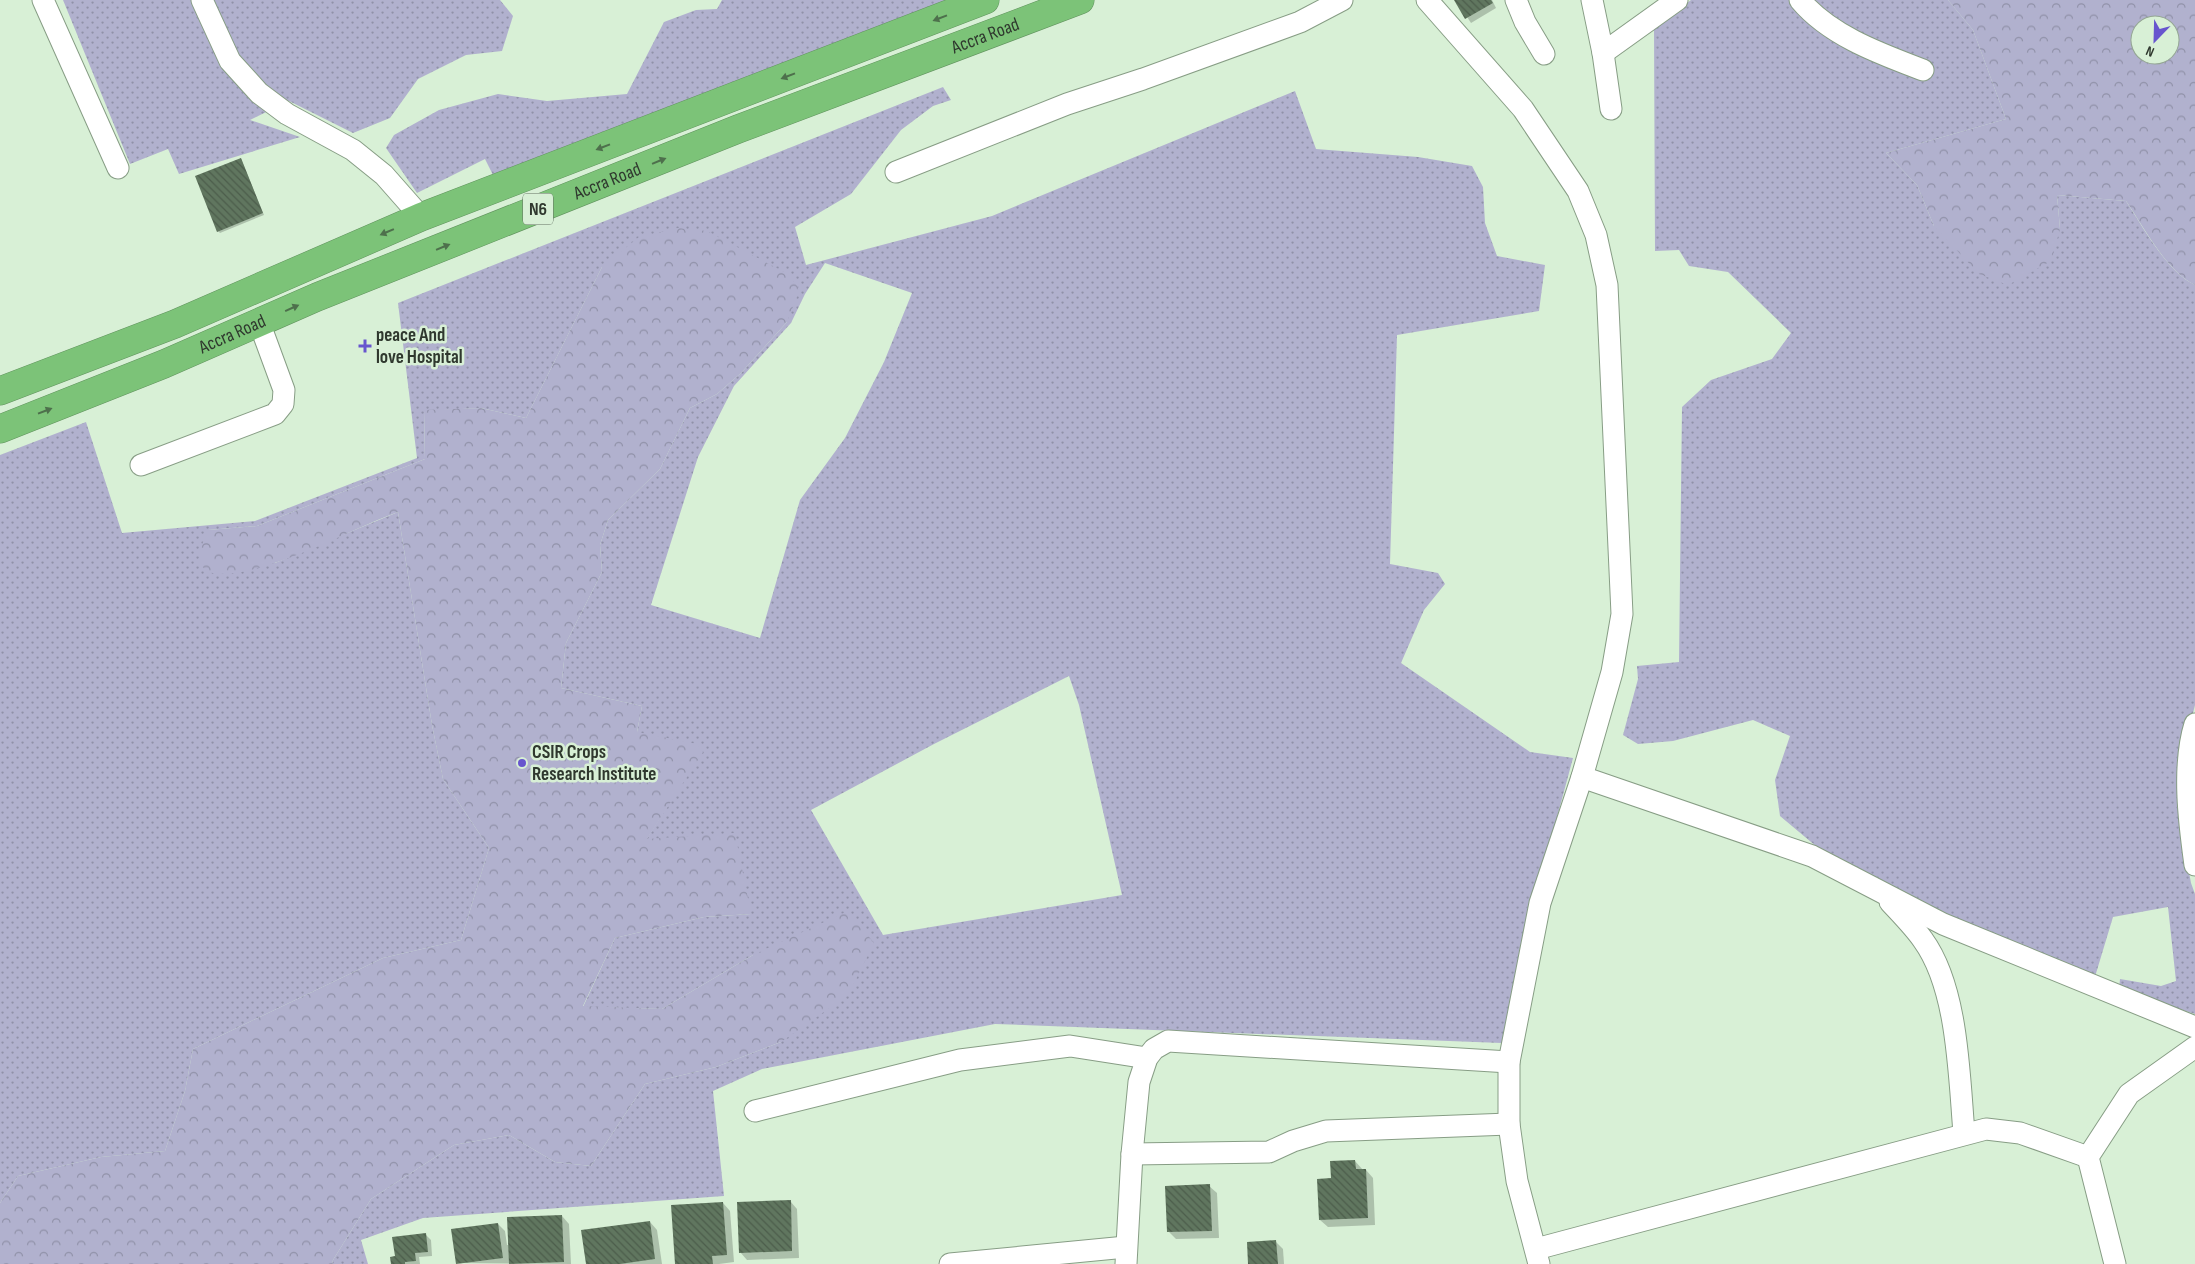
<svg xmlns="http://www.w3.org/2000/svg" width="2195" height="1264" font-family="'Sofia Sans Condensed',sans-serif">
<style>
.grass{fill:url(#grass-dots);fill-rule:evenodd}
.forest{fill:url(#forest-crowns);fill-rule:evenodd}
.shadow{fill:#0003}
.building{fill:url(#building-back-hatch)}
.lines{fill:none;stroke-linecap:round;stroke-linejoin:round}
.minor-casing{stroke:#879d85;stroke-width:23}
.highway-casing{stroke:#61925e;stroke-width:29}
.minor{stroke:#fff;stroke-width:21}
.highway{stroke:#7cc378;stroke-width:28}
.oneway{fill:#4e704c}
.poi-dot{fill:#6755ce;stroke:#d8f0d6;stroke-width:2}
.labels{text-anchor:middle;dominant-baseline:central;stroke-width:5;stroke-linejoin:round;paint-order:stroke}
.shield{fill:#d8f0d6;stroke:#626f60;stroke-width:1}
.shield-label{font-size:18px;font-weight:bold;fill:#2f382e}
.street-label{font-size:19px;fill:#2f382e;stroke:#d8f0d6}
.poi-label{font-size:19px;font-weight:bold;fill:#2f382e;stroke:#d8f0d6;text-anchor:start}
</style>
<defs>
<pattern id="grass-dots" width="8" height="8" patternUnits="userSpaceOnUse" patternTransform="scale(1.25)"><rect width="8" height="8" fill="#b1b1ce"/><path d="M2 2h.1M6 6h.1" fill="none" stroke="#9091a8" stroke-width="1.8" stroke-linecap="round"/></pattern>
<pattern id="forest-crowns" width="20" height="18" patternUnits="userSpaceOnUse" patternTransform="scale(1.25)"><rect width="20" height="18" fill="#b1b1ce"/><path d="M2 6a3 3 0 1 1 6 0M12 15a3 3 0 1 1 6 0" fill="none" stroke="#9091a8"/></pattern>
<pattern id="building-back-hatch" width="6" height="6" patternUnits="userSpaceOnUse" patternTransform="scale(1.25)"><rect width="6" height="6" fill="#60765f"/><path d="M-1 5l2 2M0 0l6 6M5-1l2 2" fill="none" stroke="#4c5d4b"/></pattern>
</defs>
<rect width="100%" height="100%" fill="#d8f0d6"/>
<g class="grass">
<path d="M 63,0 L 500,0 L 513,16 L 502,51 L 466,55 L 418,79 L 390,118 L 353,133 L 289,101 L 250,120 L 300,137 L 179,174 L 168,149 L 130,164 Z"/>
<path d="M 722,0 L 967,0 L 496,181 L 485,159 L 417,193 L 386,148 L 394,135 L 439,110 L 498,94 L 547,101 L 627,94 L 664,22 L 696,10 L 717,9 Z"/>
<path d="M 1691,0 L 1948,0 L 1973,30 L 2006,119 L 1886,153 L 1917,185 L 1934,226 L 2060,229 L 2057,195 L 2126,201 C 2143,227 2167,272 2195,285 L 2195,705 L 2179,769 L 2178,812 L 2191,883 L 2195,894 L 2195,1014 L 2119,989 L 2120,979 L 2161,986 L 2176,981 L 2168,907 L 2113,917 L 2094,980 L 1967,926 L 1817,847 L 1780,816 L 1775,780 L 1790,736 L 1753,720 L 1673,741 L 1638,744 L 1623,735 L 1638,679 L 1637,666 L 1679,662 L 1682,407 L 1711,380 L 1772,359 L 1791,333 L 1728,272 L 1689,266 L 1679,250 L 1655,251 L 1654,28 Z"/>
<path d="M 943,87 L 951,100 L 933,106 L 901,130 L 851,194 L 795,227 L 806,265 L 992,216 L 1295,91 L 1316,149 L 1418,157 L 1472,166 L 1483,187 L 1485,223 L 1497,256 L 1545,265 L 1539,311 L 1397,335 L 1390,564 L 1438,573 L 1445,584 L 1424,610 L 1401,663 L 1530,752 L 1573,758 L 1549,847 L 1502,1043 L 995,1024 L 762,1069 L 713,1091 L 724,1196 L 423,1218 L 361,1240 L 368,1264 L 332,1264 L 333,1260 L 371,1199 L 454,1145 L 509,1135 L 555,1162 L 591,1166 L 645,1084 L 716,1067 L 781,1042 L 753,955 L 662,1009 L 583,1007 L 615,938 L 704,917 L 751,914 L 646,840 L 670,802 L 637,732 L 642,706 L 561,688 L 566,643 L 602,572 L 600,545 L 608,520 L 660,469 L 690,408 L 717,394 L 741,373 L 787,322 L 602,267 L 526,418 L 481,408 L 424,411 L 425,459 L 257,526 L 208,530 L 275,563 L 398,512 L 432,725 L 443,779 L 489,848 L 461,940 L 383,958 L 193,1049 L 185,1091 L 165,1151 L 101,1157 L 18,1176 L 0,1203 L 0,455 L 86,422 L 122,533 L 255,521 L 417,458 L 398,303 ZM 825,263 L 912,293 L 884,362 L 845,438 L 800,500 L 760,638 L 651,605 L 698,457 L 734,386 L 791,323 L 805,294 ZM 1069,676 L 1079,705 L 1122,895 L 883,935 L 811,810 L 934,744 Z"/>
</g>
<g class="forest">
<path d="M 1948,0 L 2195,0 L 2195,285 C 2166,271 2144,227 2126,201 L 2057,195 L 2060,229 L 2051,261 L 2008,285 L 1979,274 L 1934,226 L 1917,185 L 1886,153 L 2006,119 L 1973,30 ZM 2140,25 L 2170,25 L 2170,55 L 2140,55 Z"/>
<path d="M 678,228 L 707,231 L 786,273 L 800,289 L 787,322 L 741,373 L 717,394 L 690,408 L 660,469 L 608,520 L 600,545 L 602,572 L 566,643 L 561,688 L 642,706 L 637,732 L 697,744 L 703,752 L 647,839 L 735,833 L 751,914 L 704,917 L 615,938 L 583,1006 L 662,1009 L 753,955 L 848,911 L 874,943 L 848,995 L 781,1042 L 716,1067 L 645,1084 L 591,1166 L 555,1162 L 509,1135 L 454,1145 L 371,1199 L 333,1260 L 332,1264 L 0,1264 L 0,1203 L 18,1176 L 101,1157 L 165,1151 L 185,1091 L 193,1049 L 383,958 L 461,940 L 489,848 L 443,779 L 432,725 L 398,512 C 350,529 261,580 213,573 C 208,573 202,566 198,563 L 201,547 L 208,530 L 257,526 L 425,459 L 424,410 L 481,408 L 526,418 L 602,267 L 639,237 Z"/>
</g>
<g class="shadow">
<path d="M 1456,0 L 1492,0 L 1496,8 L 1471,23 Z"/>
<path d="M 241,159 L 264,215 L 220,233 L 218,231 Z"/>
<path d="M 1355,1161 L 1363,1170 L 1366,1170 L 1373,1178 L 1375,1225 L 1328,1227 L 1320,1220 L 1332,1179 Z"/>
<path d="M 1209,1186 L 1217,1193 L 1219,1238 L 1176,1239 L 1169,1232 Z"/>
<path d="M 790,1201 L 797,1209 L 799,1258 L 747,1260 L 740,1252 Z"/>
<path d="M 723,1203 L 730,1211 L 734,1262 L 719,1264 L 676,1264 Z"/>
<path d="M 562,1216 L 569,1224 L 571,1264 L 457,1263 L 498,1224 L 505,1231 L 507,1245 L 509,1245 Z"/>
<path d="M 650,1222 L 657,1230 L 662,1264 L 587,1264 Z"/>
<path d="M 426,1235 L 431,1240 L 432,1256 L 419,1257 L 420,1264 L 392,1264 L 396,1257 Z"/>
<path d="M 1276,1242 L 1283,1249 L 1284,1264 L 1249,1264 Z"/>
</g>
<g class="building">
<path d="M 1454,0 L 1491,0 L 1493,3 L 1465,19 Z"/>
<path d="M 241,158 L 263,213 L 217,232 L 195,176 Z"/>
<path d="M 1355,1160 L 1356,1169 L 1366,1169 L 1368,1218 L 1319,1220 L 1317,1179 L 1331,1178 L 1330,1161 Z"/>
<path d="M 1210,1184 L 1212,1231 L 1167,1232 L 1165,1186 Z"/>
<path d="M 791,1200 L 792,1251 L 739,1253 L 737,1202 Z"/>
<path d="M 723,1202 L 727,1255 L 712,1256 L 713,1264 L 675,1264 L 671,1205 Z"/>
<path d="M 562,1215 L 564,1262 L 509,1264 L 507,1217 Z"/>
<path d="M 650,1221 L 655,1259 L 620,1264 L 586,1264 L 581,1230 Z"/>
<path d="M 498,1223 L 503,1258 L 456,1264 L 451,1229 Z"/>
<path d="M 426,1233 L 428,1252 L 415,1253 L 416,1261 L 405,1262 L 405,1264 L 391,1264 L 390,1257 L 395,1256 L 392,1237 Z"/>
<path d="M 1276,1240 L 1278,1264 L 1248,1264 L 1247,1242 Z"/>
</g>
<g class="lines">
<g class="minor-casing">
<g id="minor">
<path d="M 43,0 L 118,168"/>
<path d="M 202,0 L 230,61 L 259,93 L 287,114 L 353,150 L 384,175 L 421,217"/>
<path d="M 1427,0 L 1523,109 L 1578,191 L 1596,235 L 1607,285 L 1622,614 L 1612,672 L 1582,777 L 1540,903 L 1509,1062 L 1509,1124 L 1517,1181 L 1539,1264"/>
<path d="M 1516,0 L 1525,22 L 1544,54"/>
<path d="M 1592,0 L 1603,53 L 1611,109"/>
<path d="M 1800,0 C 1830,36 1881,54 1923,70"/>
<path d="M 1603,53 L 1677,0"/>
<path d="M 896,172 L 1067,104 L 1143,79 L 1300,22 L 1342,0"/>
<path d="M 141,465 L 275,414 L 283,404 L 284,390 L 259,322"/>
<path d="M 2195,724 C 2182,766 2189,822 2195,865"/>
<path d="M 1582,777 L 1812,856 L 1943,924 L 2195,1027"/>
<path d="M 1890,902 C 1901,914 1914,927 1923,940 C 1958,988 1959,1075 1964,1133"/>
<path d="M 755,1111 L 960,1060 L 1070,1046 L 1147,1058"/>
<path d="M 1132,1154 L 1269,1152 L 1293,1141 L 1326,1131 L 1509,1124"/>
<path d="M 1536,1249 L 1986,1129 L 2020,1133 L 2088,1157"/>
<path d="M 950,1264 L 1126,1247"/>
<path d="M 1126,1264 L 1132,1154 L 1139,1082 L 1147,1058 L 1154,1049 L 1168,1041 L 1509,1062"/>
<path d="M 2115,1264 L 2088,1157 L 2129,1094 L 2195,1047"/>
</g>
</g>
<g class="highway-casing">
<g id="highway">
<path d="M 0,391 L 175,324 L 421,217 L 985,0"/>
<path id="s1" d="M 0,429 L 164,364 L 317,297 L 738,129 L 1080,0"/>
</g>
</g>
<use href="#minor" class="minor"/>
<use href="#highway" class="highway"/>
</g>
<defs><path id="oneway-solid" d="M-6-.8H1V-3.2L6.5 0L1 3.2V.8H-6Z" transform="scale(1.25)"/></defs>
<g class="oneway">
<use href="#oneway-solid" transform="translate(940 18) rotate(159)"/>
<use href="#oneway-solid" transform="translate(788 76) rotate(159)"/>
<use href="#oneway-solid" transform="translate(603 147) rotate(159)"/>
<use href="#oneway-solid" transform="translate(659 161) rotate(-22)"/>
<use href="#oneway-solid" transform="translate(387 232) rotate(157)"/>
<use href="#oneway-solid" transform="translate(443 247) rotate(-22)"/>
<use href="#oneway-solid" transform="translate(292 308) rotate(-24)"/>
<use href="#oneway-solid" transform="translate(45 411) rotate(-21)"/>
</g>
<g class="poi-dot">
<path d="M362.5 338.5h5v5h5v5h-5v5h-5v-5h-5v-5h5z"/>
<circle cx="522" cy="763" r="5"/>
</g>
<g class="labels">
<rect class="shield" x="523" y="193.5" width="30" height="31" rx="4"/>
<g class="shield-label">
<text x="538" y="209">N6</text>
</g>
<g class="street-label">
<text stroke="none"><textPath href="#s1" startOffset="1061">Accra Road</textPath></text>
<text stroke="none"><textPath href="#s1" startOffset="656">Accra Road</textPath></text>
<text stroke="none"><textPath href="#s1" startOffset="251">Accra Road</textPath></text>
</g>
<g class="poi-label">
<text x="376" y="335">peace And<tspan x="376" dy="22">love Hospital</tspan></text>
<text x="532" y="752">CSIR Crops<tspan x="532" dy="22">Research Institute</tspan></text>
</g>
</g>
<g transform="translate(2155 40) rotate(203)"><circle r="24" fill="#d8f0d6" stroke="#94a693"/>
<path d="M0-4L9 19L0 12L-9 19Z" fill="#6755ce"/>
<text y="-8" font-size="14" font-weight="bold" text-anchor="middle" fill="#2f382e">N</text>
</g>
</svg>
